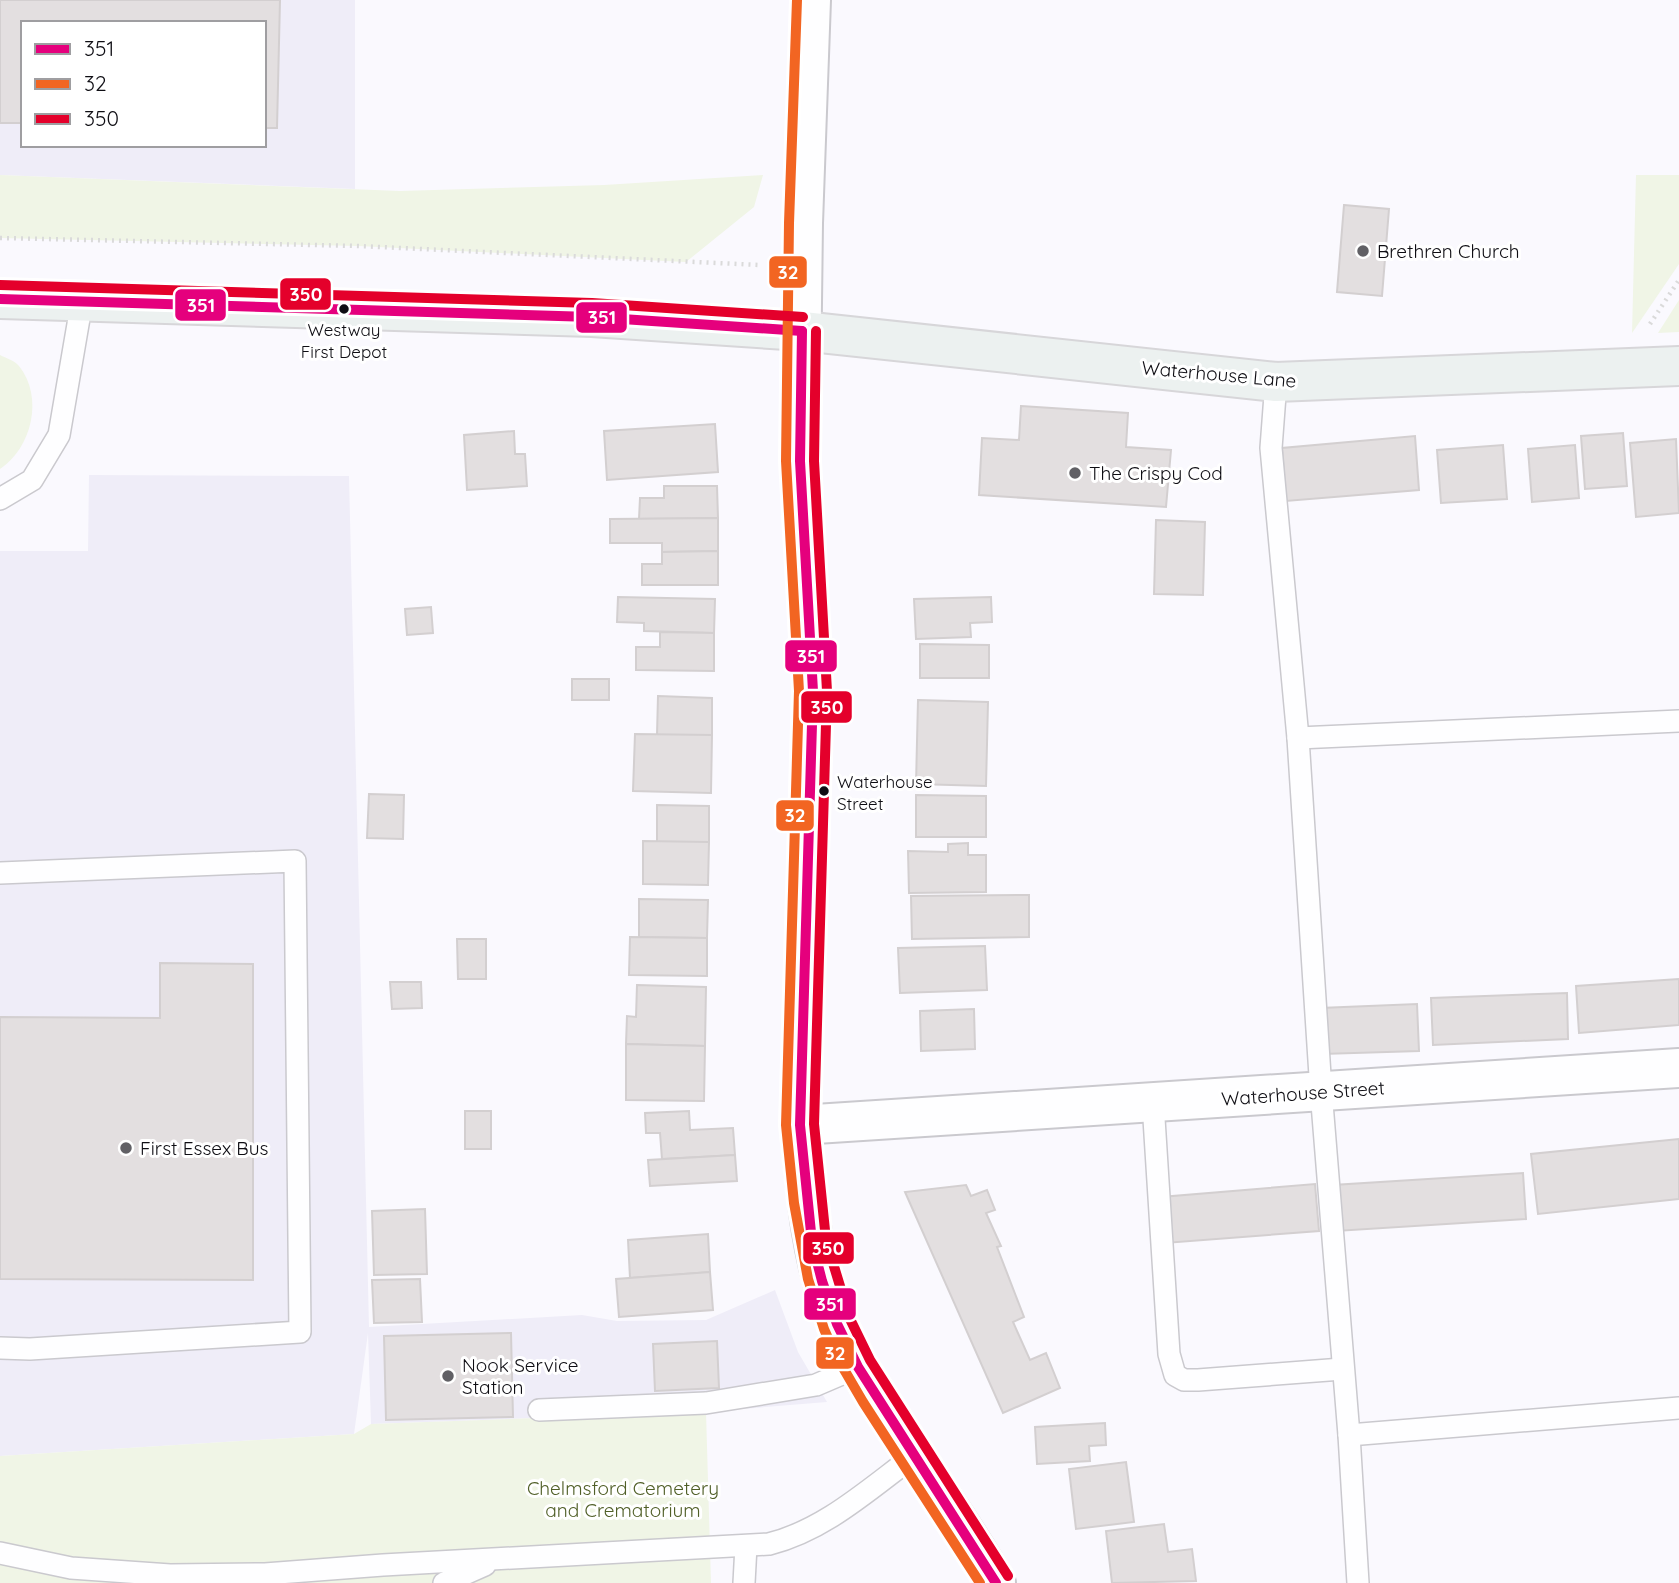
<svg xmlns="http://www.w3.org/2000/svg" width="1679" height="1583" font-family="Quicksand,sans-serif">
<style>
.built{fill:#efedf8;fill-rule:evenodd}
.green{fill:#f0f5e6}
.building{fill:#e3dfe0;stroke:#d3cfd0;stroke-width:2}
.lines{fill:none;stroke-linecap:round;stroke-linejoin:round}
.service-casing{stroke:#cac9ce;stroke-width:24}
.minor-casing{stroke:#cac9ce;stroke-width:42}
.tertiary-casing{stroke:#cac9ce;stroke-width:42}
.primary-casing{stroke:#d7d6d9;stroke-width:42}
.path{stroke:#dadada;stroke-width:4.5;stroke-dasharray:2 5;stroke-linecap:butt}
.service{stroke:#fefeff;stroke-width:21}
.minor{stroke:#fefeff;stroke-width:38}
.tertiary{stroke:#fefeff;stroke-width:38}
.primary{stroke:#ecf1f0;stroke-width:38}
.bus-1-casing{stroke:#fff;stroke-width:16}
.bus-2-casing{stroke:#fff;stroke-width:16}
.bus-3-casing{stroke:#fff;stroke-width:16}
.bus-1{stroke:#e5007d;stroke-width:10}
.bus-2{stroke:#f26522;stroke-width:10}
.bus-3{stroke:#e4002b;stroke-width:10}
.poi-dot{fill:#616065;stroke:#fff;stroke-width:2.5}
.bus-dot{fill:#0e0d13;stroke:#fff;stroke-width:2.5}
.labels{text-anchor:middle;stroke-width:6;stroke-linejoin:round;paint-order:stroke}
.bus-label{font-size:17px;fill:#0e0d13;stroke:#fff}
.poi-label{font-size:19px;fill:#0e0d13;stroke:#fff;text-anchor:start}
.street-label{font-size:19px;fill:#0e0d13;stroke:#fff}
.park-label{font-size:19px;fill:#505f27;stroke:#fff}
.line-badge{stroke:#fff;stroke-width:2.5}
.badge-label{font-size:19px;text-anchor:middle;font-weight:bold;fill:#fff}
</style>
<rect width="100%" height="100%" fill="#faf9fe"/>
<g class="built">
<path d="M 0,0 L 355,0 L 355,189 L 0,175 ZM 23,23 L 264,23 L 264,145 L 23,145 Z"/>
<path d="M 89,475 L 349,476 L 369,1327 L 582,1315 L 617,1321 L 706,1320 L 775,1290 L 798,1352 L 827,1402 L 706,1412 L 371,1424 L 368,1333 L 354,1434 L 0,1456 L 0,551 L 88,551 Z"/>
</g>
<g class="green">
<path d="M 0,175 L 400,191 L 604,185 L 763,175 L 754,207 L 686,262 L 358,246 L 0,238 Z"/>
<path d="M 1636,175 L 1679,175 L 1679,264 L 1632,333 Z"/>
<path d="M 1679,300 L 1679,332 L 1658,333 Z"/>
<path d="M 0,355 C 6,358 15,361 19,366 C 44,397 32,448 0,469 Z"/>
<path d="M 706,1412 L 711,1583 L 0,1583 L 0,1456 L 354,1434 L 371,1424 Z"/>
</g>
<g class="building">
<path d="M 0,0 L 280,0 L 277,128 L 264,128 L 264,23 L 23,23 L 23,123 L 0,123 Z"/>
<path d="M 1344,205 L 1389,209 L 1382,296 L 1337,292 Z"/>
<path d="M 1021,406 L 1128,413 L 1126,447 L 1171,450 L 1166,507 L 979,495 L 982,438 L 1019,440 Z"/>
<path d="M 715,424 L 718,472 L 607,480 L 604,431 Z"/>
<path d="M 514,431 L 515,454 L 525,454 L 527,486 L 467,490 L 464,435 Z"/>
<path d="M 1623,433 L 1627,486 L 1585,489 L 1581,436 Z"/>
<path d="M 1415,436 L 1419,490 L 1286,501 L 1282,448 Z"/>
<path d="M 1676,439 L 1679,513 L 1636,517 L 1630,443 Z"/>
<path d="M 1503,445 L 1507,499 L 1441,503 L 1437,450 Z"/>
<path d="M 1575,445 L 1579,498 L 1532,502 L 1528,449 Z"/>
<path d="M 664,486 L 717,486 L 718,518 L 639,519 L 640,498 L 664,498 Z"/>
<path d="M 718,518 L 718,551 L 662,552 L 662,543 L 610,543 L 610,519 Z"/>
<path d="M 1156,520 L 1205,522 L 1203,595 L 1154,594 Z"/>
<path d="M 718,551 L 718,585 L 642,585 L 642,564 L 662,564 L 662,552 Z"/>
<path d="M 618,597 L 715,599 L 714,633 L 644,631 L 644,623 L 617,622 Z"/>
<path d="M 991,597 L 992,622 L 970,623 L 971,637 L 916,639 L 914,599 Z"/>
<path d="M 431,607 L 433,633 L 407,635 L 405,609 Z"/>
<path d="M 660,632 L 714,633 L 714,671 L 636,670 L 636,647 L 660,647 Z"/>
<path d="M 920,644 L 989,645 L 989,678 L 920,678 Z"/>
<rect x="572" y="679" width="37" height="21"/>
<path d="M 658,696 L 712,698 L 712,735 L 657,735 Z"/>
<path d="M 918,700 L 988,702 L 986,786 L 916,784 Z"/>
<path d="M 635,734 L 712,735 L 711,793 L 633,791 Z"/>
<path d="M 369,794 L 404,795 L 403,839 L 367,838 Z"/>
<path d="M 916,795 L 986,796 L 986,837 L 916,837 Z"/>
<path d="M 657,805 L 709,806 L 709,842 L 657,842 Z"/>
<path d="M 643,841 L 709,842 L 708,885 L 643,884 Z"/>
<path d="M 968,843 L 968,855 L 986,855 L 986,892 L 909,893 L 908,851 L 948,852 L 948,844 Z"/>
<path d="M 1029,895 L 1029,937 L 912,939 L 911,896 Z"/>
<path d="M 639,899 L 708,900 L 707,938 L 639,937 Z"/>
<path d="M 630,937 L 707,938 L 707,976 L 629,975 Z"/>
<path d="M 457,939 L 486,939 L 486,979 L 458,979 Z"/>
<path d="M 985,946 L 987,990 L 900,993 L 898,948 Z"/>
<path d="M 160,963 L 253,964 L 253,1280 L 0,1279 L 0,1017 L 160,1018 Z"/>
<path d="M 1679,979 L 1679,1025 L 1579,1033 L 1576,986 Z"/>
<path d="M 390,982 L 421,982 L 422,1008 L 392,1009 Z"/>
<path d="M 637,985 L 706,987 L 705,1046 L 626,1044 L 627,1016 L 636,1017 Z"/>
<path d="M 1567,993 L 1568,1039 L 1433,1045 L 1431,998 Z"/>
<path d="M 1417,1004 L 1419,1051 L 1322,1054 L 1320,1008 Z"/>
<path d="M 974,1009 L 975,1049 L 921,1051 L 920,1011 Z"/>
<path d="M 626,1044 L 705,1046 L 704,1101 L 626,1100 Z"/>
<rect x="465" y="1111" width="26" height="38"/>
<path d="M 689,1111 L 690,1130 L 733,1128 L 735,1155 L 662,1159 L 660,1133 L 646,1133 L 645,1113 Z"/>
<path d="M 1679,1139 L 1679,1199 L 1538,1214 L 1531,1154 Z"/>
<path d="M 735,1155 L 737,1181 L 650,1186 L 648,1160 Z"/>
<path d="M 1523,1173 L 1526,1219 L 1336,1231 L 1333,1185 Z"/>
<path d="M 1315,1184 L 1319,1231 L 1165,1243 L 1161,1197 Z"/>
<path d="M 966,1185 L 971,1196 L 987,1190 L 995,1210 L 986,1213 L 1001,1246 L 997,1247 L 1024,1317 L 1013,1322 L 1030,1360 L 1046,1353 L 1060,1388 L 1003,1413 L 905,1192 Z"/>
<path d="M 425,1209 L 427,1274 L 374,1275 L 372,1211 Z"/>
<path d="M 708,1234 L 710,1272 L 630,1278 L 628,1240 Z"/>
<path d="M 710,1272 L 713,1310 L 619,1317 L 616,1279 Z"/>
<path d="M 420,1279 L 422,1322 L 374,1323 L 372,1280 Z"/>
<path d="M 511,1333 L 513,1417 L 386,1420 L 384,1336 Z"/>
<path d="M 717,1341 L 719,1388 L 655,1391 L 653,1344 Z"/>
<path d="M 1105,1423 L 1106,1445 L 1089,1446 L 1090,1461 L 1037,1464 L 1035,1427 Z"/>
<path d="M 1126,1462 L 1134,1522 L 1076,1529 L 1069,1469 Z"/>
<path d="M 1164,1524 L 1168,1552 L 1192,1549 L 1196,1581 L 1112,1583 L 1106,1531 Z"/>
</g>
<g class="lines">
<defs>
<g id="service">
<path d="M 1276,382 L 1271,448 L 1298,738 L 1321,1091 L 1349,1435 L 1358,1583"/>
<path d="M 0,499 L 32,480 L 59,435 L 82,301"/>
<path d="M 1298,738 L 1679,721"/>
<path d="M 0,873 L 295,861 L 300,1332 L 30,1349 L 0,1348"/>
<path d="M 1153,1103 L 1169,1354 L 1175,1375 L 1184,1380 L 1198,1380 L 1342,1369"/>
<path d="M 539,1410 L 706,1403 L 816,1385 L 858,1367"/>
<path d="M 1349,1435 L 1679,1408"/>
<path d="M 0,1553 L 71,1568 L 170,1575 L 265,1574 L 383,1565 L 769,1544 C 825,1530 869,1489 914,1456"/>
<path d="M 444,1583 L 485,1565"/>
<path d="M 744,1583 L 746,1546"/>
</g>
<path id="minor" d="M 800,1125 L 1679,1068"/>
<path id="tertiary" d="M 811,0 L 803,223 L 800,461 L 813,691 L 800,1125 C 806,1193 811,1260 837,1324 C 850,1357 870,1387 889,1417 C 924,1472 963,1526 996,1583"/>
<path id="primary" d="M 0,299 L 592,317 L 802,331 L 1276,382 L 1679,366"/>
</defs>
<use href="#service" class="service-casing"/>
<use href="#minor" class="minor-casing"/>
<use href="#tertiary" class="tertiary-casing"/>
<use href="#primary" class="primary-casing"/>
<g class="path">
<path d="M 0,238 L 358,246 L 760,265"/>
<path d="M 1650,324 L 1679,280"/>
</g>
<use href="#service" class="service"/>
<use href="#minor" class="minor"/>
<use href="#tertiary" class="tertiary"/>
<use href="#primary" class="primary"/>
<defs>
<g id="bus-1">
<path d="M 0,299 L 592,317 L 802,331"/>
<path d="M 802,331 L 800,461 L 813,691 L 800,1125 L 812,1242 L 822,1281 L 837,1324 L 858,1367 L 996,1583"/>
</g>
<path id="bus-2" d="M 797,0 L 789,223 L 786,461 L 799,691 L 786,1125 L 794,1203 L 808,1279 L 824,1329 L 835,1354 L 863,1402 L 980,1583"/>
<g id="bus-3">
<path d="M 0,285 L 592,303 L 803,317"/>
<path d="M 816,331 L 814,461 L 827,691 L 814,1124 L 826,1240 L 850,1319 L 870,1360 L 1008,1576"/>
</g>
</defs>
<use href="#bus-1" class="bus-1-casing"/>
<use href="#bus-2" class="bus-2-casing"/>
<use href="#bus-3" class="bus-3-casing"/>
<use href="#bus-1" class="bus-1"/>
<use href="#bus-2" class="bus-2"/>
<use href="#bus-3" class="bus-3"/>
</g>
<g class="poi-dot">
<circle cx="1363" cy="251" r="7"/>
<circle cx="1075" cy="473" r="7"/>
<circle cx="126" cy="1148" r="7"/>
<circle cx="448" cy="1376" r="7"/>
</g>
<g class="bus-dot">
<circle cx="344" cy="309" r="6"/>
<circle cx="824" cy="791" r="6"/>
</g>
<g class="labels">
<g class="bus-label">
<text x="344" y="336">Westway<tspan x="344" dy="22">First Depot</tspan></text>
<text x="837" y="788" text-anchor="start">Waterhouse<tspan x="837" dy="22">Street</tspan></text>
</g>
<g class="poi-label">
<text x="1377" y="258">Brethren Church</text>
<text x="1089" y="480">The Crispy Cod</text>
<text x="140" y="1155">First Essex Bus</text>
<text x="462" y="1372">Nook Service<tspan x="462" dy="22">Station</tspan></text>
</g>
<g class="street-label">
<text transform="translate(1219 374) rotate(5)" y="7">Waterhouse Lane</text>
<text transform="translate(1303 1093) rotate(-4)" y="7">Waterhouse Street</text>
</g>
<g class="park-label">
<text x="623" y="1495">Chelmsford Cemetery<tspan x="623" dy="22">and Crematorium</tspan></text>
</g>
</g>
<g class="line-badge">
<rect x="768" y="255" width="40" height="34" rx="7" fill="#f26522"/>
<rect x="279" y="277" width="53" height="34" rx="7" fill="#e4002b"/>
<rect x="174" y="288" width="53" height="34" rx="7" fill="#e5007d"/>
<rect x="575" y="301" width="53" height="33" rx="7" fill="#e5007d"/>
<rect x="784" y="639" width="54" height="34" rx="7" fill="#e5007d"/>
<rect x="800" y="690" width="53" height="34" rx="7" fill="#e4002b"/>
<rect x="775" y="799" width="40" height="33" rx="7" fill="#f26522"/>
<rect x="802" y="1231" width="53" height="34" rx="7" fill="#e4002b"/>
<rect x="803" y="1287" width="54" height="34" rx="7" fill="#e5007d"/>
<rect x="815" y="1336" width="40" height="34" rx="7" fill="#f26522"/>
</g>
<g class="badge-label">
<text x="788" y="279">32</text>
<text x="306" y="301">350</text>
<text x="201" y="312">351</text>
<text x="602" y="324">351</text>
<text x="811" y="663">351</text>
<text x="827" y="714">350</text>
<text x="795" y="822">32</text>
<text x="828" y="1255">350</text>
<text x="830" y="1311">351</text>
<text x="835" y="1360">32</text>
</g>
<rect x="21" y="21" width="245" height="126" fill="#ffffff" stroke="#9f9ea1" stroke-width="2"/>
<rect x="35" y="44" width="35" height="10" fill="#e5007d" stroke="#9f9ea1" stroke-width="2"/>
<text x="84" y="56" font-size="21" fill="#0e0d13">351</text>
<rect x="35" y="79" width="35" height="10" fill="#f26522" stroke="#9f9ea1" stroke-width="2"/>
<text x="84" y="91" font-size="21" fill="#0e0d13">32</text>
<rect x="35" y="114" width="35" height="10" fill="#e4002b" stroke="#9f9ea1" stroke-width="2"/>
<text x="84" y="126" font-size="21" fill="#0e0d13">350</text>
</svg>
